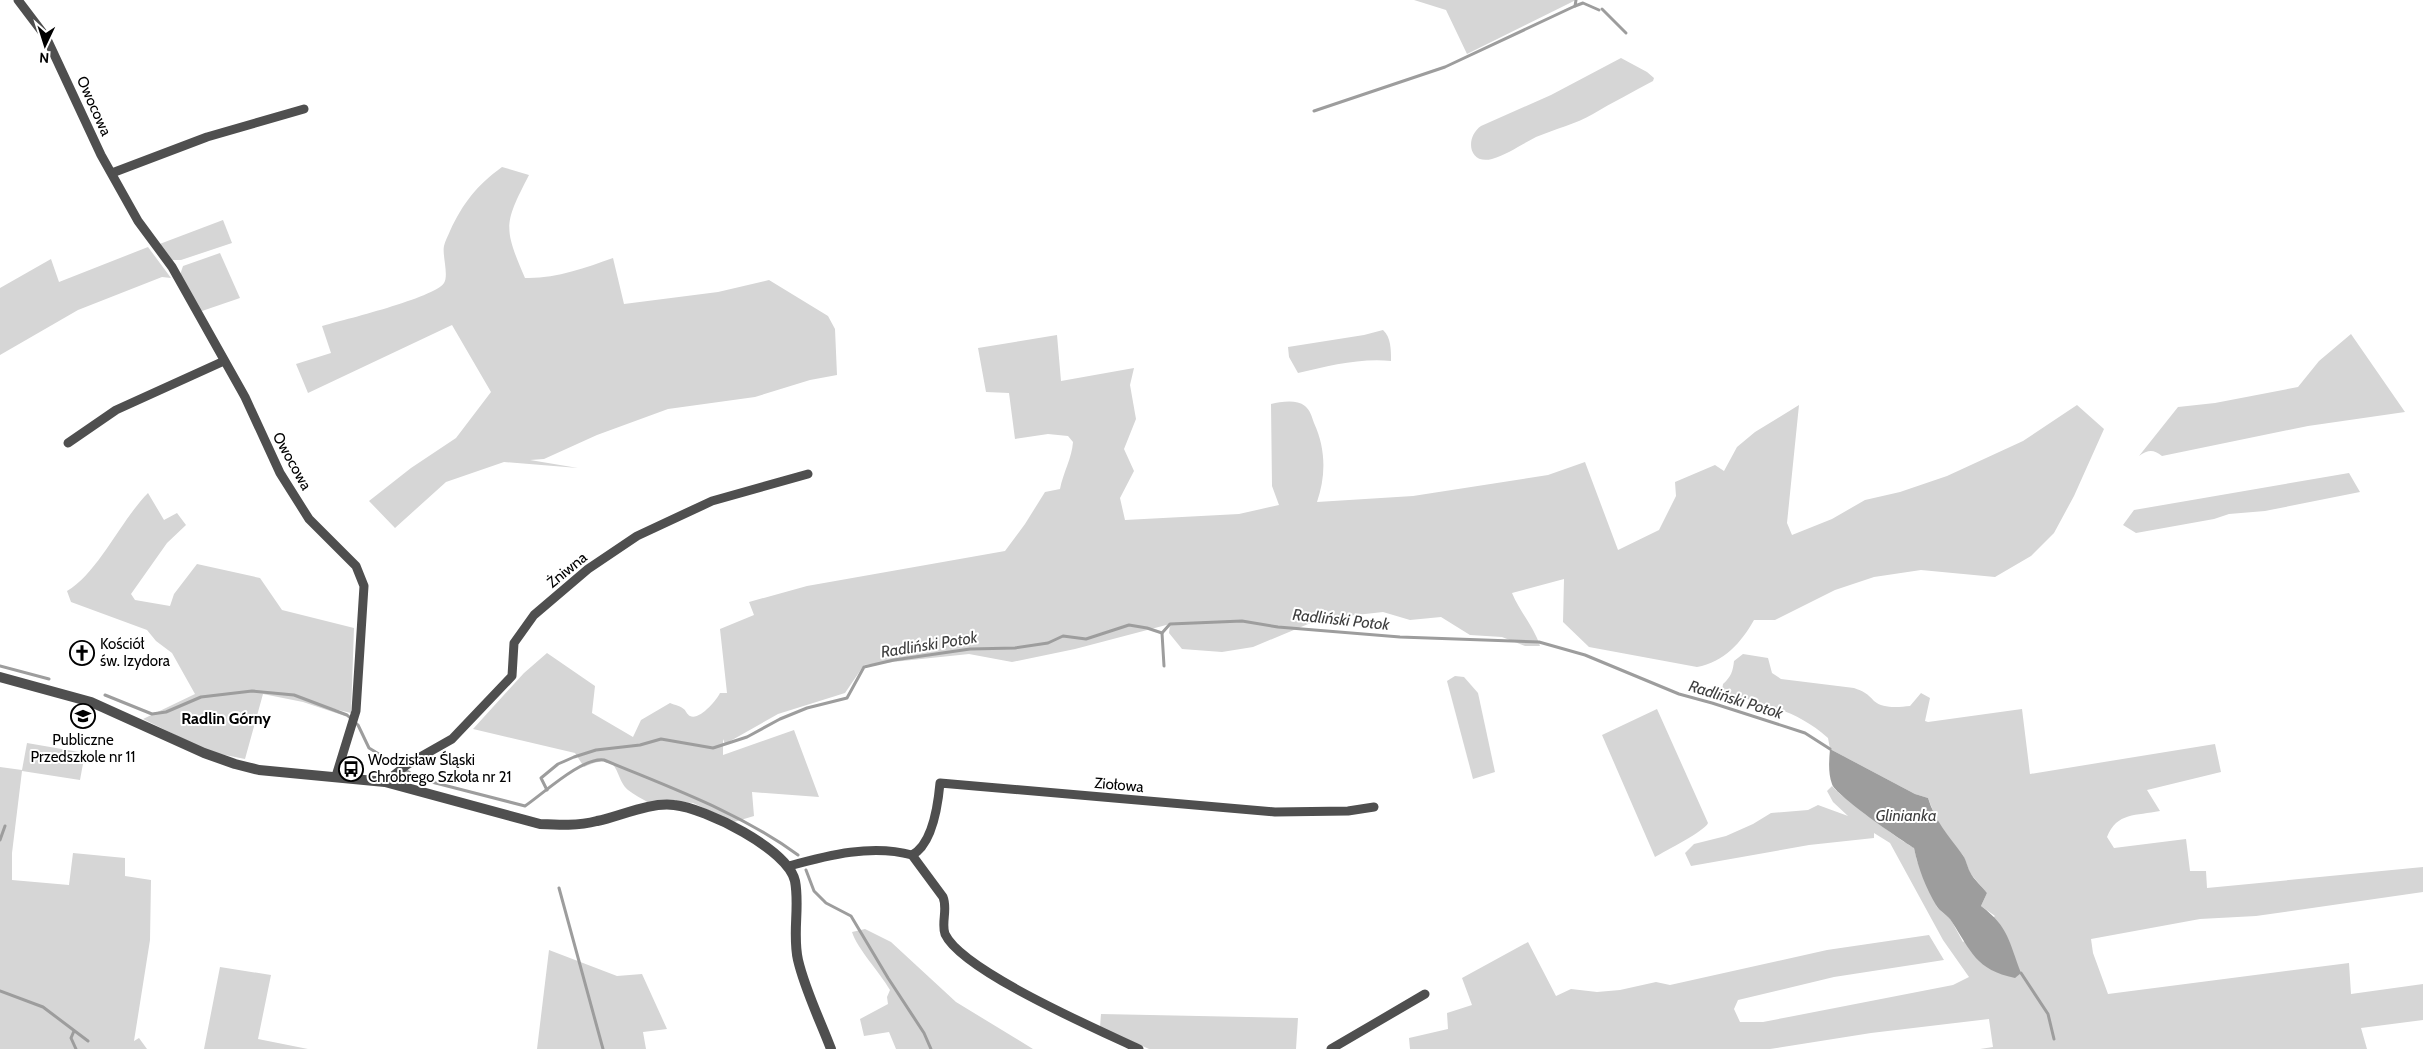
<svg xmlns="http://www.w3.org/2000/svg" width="2423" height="1049" font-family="Cabin,sans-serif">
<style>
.green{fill:#d6d6d6}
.water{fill:#9d9d9d}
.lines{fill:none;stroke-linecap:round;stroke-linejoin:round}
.stream{stroke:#9d9d9d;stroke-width:3}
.minor{stroke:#4f4f4f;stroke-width:9}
.tertiary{stroke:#4f4f4f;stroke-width:10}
.labels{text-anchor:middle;stroke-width:4;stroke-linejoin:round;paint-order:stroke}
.street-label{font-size:15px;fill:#000;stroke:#fff}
.poi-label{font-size:15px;fill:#000;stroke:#fff;text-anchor:start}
.water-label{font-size:16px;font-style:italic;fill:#3e3e3e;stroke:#fff}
.neighbourhood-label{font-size:16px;font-weight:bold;fill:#000;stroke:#fff}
</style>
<rect width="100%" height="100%" fill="#fff"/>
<g class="green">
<path d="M 1414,0 L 1576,0 L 1467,54 L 1446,10 Z"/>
<path d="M 1621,58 L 1647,72 L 1654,78 L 1653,81 C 1633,92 1613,102 1593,114 C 1576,124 1555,129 1536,137 C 1522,144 1508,154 1492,159 C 1468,165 1465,137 1481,126 L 1551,95 Z"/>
<path d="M 502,167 L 529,175 C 504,224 503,227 525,278 C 555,279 585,268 613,258 L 624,304 L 718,292 L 769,280 L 828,316 L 835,329 L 837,375 L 810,380 L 755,397 L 668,409 L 597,435 L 544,459 L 530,460 L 578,468 L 504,462 L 446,482 L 395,528 L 369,501 L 411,468 L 456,438 L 491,392 L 452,325 L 308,393 L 296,364 L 331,353 L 322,326 C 343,320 434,298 444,283 C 449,275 442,255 444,246 C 445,241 448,236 450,231 C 463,203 477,185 502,167 Z"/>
<path d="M 223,220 L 232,243 L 181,260 L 171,260 L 157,245 Z"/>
<path d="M 148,247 L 171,278 L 162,277 L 78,310 L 0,355 L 0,288 L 51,259 L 59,282 Z"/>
<path d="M 220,253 L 240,298 L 202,311 L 197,309 L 180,275 L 183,266 Z"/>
<path d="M 1383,330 C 1391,337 1391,350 1391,361 C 1359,358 1329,366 1298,373 L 1289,357 L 1288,347 L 1364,335 Z"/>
<path d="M 2351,334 L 2405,412 L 2308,426 L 2162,456 C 2153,449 2148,450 2139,456 L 2178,407 L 2215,403 L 2298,387 L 2319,361 Z"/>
<path d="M 1057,335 L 1061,381 L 1134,368 L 1130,385 L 1136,419 L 1124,449 L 1134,471 L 1120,498 L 1125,520 L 1239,514 L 1279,505 L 1272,486 L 1271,404 C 1281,402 1296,399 1305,406 C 1310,410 1312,417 1314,423 C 1326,449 1326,476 1317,502 L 1413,496 L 1548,475 L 1585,462 L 1618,550 L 1659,530 L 1676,496 L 1675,482 L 1715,465 L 1724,471 L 1737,447 L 1755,432 L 1799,405 L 1787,523 L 1792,535 L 1832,519 L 1865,500 L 1900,492 L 1947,476 L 2023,441 L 2077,405 L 2104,429 L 2074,496 L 2054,533 L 2031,556 L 1995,577 L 1921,570 L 1874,577 L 1835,590 L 1775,620 L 1754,620 C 1741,643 1724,662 1697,667 L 1589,647 L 1563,622 L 1564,579 L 1512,593 C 1520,612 1534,627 1540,646 L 1525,646 L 1502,637 L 1470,635 L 1441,617 L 1410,620 L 1383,612 L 1320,619 L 1253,647 L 1222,652 L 1182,649 L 1169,633 L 1170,624 L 1075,649 L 1012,662 L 969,654 L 864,665 L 845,693 L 778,714 L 725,744 L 723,739 L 723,755 L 794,730 L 819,797 L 752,792 L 754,816 L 734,822 L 693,803 L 664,800 L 649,803 C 643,799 634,795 628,790 C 613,777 622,749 584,767 L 575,753 L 473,729 L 524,673 L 547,653 L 595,686 L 592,713 L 633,737 L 641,720 L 670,703 C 675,705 681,706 685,710 C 685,711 689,716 690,716 C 699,721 717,700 720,693 L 727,693 L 720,629 L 754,615 L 749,602 L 807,586 L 1005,551 L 1025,524 L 1045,492 L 1060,489 C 1063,473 1072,458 1073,442 L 1068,436 L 1048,434 L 1015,439 L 1009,393 L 986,392 L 978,348 Z"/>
<path d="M 2349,473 L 2360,492 L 2265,511 L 2229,514 L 2214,519 L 2136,533 L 2123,525 L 2134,510 Z"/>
<path d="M 148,493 L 164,520 L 177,513 L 186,525 L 167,543 L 131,594 L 135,600 L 170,606 L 174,594 L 197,564 L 260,578 L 282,610 L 354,628 L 351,713 L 330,708 L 351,718 L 303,702 L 263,694 L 245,759 L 210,752 L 143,719 L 195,694 L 172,653 L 156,641 L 147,630 L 71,602 L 67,591 C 98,573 121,520 148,493 Z"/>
<path d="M 1743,654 L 1768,658 L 1772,673 L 1781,679 L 1854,688 C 1863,691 1868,694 1874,701 C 1883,709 1899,707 1910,706 L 1921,693 L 1930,698 L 1925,721 L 1928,722 L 2022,709 L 2030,774 L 2215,744 L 2221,772 L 2147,790 L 2160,811 C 2136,816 2117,812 2107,837 L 2114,848 L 2186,839 L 2190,871 L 2206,871 L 2207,888 L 2423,867 L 2423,892 L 2256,916 L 2200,919 L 2091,939 L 2093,953 L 2108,994 L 2349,963 L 2351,994 L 2423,984 L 2423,1020 L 2361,1028 L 2367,1049 L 1980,1049 L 1993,1047 L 1989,1019 L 1871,1033 L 1770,1049 L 1410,1049 L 1409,1038 L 1448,1029 L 1447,1013 L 1472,1005 L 1462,978 L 1528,942 L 1556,996 L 1571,989 L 1597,992 L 1620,990 L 1656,982 L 1670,985 L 1827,950 L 1929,935 L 1944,960 L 1834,977 L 1738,1000 L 1734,1009 L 1740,1022 L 1763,1022 L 1953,985 L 1969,977 L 1943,940 L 1890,843 L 1874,833 L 1874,838 L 1809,845 L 1691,866 L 1685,853 L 1694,844 L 1726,836 L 1753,824 L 1771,813 L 1808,810 L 1818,805 L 1848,816 L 1833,802 L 1827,791 L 1832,786 C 1841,797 1852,802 1863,811 C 1880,824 1895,837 1914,848 L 1917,861 L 1937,907 L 1951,920 L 1963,942 L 1995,916 L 1981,906 L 1987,893 L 1970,873 L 1963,855 L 1954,845 L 1937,821 L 1928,798 L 1915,794 L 1830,749 L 1828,738 C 1795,708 1762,705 1722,691 L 1723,684 C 1731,677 1733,671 1734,661 Z"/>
<path d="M 1455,676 L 1464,677 L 1478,693 L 1495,772 L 1473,779 L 1447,681 Z"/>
<path d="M 1657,709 L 1708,823 C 1705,831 1665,851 1655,857 L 1602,735 Z"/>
<path d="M 27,743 L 85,753 L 80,780 L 22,771 L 12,853 L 12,880 L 69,885 L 73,853 L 125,858 L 125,876 L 151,880 L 150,940 L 134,1041 L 139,1038 L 147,1049 L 0,1049 L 0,767 L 22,770 Z"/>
<path d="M 865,929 L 891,942 L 956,1002 L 1033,1049 L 896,1049 L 889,1032 L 864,1036 L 860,1019 L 888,1004 L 887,997 L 890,990 C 879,971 858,950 852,932 Z"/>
<path d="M 549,950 L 617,976 L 642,974 L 667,1029 L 643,1032 L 646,1049 L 537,1049 Z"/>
<path d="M 220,967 L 271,975 L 258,1039 L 308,1049 L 204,1049 Z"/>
<path d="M 1101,1014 L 1298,1018 L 1296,1049 L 1149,1049 L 1100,1027 Z"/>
</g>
<path class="water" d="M 1830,749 L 1915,794 L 1928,798 C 1935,821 1948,835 1962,854 C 1966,859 1967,866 1970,872 C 1974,880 1982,886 1987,893 L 1981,906 C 2009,927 2009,942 2021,973 L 2015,978 C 1976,970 1971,951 1952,922 C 1948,915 1940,912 1936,905 C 1926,888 1918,868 1914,848 C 1901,840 1835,795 1832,784 C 1828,773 1829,761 1830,749 Z"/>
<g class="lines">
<g class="stream">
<path d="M 1576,0 L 1575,6 L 1583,3 L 1599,10"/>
<path d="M 1602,9 L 1626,33"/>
<path d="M 1314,111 L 1445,67 L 1575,6"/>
<path d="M 1162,633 L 1164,666"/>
<path d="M 0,666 L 49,679"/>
<path d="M 105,695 L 152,714 L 166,712 L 201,697 L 252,691 L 294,695 L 347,715 L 358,725 L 369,748 L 420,779 L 525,806 C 544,793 582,757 604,760 C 671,788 739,812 798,855"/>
<path d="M 547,790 L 541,778 L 558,764 L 574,757 L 596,750 L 640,745 L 661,739 L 713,748 L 747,737 L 780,719 L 807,708 L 847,698 L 864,667 L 894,660 L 970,649 L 1015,648 L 1048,643 L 1063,636 L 1086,639 L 1129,625 L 1147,628 L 1162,633 L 1170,624 L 1242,621 L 1278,627 L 1400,637 L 1539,642 L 1585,655 L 1679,694 L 1712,703 L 1805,733 L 1830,749"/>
<path d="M 0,840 L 5,826"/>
<path d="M 806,870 L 814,891 L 826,903 L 851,916 L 888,978 L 924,1033 L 931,1049"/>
<path d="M 559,888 L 603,1049"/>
<path d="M 2021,973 L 2048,1014 L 2054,1039"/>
<path d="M 0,991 L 43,1007 L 88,1041"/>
<path d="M 74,1031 L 71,1038 L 76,1049"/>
</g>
<g class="minor">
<path d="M 18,0 L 46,37 L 101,155 L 138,221 L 172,267 L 245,397 L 280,473 L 309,519 L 356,566 L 364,586 L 356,711 L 336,776"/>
<path d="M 112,173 L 207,137 L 304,109"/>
<path d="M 68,443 L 116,410 L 224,361"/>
<path d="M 385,782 L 408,764 L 452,739 L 512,676 L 514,643 L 534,615 L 588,569 L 637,536 L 712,501 L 808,474"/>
<path d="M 912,855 L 943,897 C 948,909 941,923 945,934 C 962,971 1099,1030 1139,1049"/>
<path d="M 789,866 C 829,855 872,844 912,855 C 933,844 938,805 940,783 L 1275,812 L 1348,811 L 1374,807"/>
<path d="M 1331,1049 L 1425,994"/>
</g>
<path class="tertiary" d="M 0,677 L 91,702 L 204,753 L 235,764 L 259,770 L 385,782 L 540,824 C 559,825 578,826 597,821 C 621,816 649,802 674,805 C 705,808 788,849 795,881 C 800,907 792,934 798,960 C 805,990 820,1020 831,1049"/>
</g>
<defs>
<symbol id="church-ring" viewBox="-11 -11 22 22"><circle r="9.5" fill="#fff" stroke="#000" stroke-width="1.5"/><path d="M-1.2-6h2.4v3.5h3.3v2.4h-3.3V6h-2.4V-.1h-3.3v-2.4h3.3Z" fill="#000"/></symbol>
<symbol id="school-ring" viewBox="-11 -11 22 22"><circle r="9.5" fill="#fff" stroke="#000" stroke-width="1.5"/><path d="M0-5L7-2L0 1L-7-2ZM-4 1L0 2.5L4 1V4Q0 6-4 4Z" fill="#000"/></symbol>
<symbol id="bus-ring" viewBox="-11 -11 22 22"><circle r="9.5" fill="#fff" stroke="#000" stroke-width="1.5"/><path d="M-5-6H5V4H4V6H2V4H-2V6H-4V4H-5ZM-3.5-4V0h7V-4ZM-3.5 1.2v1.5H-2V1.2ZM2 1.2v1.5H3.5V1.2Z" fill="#000"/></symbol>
</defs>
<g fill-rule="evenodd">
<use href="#church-ring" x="68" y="639" width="28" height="28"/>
<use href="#school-ring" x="69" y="702" width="28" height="28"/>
<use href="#bus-ring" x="337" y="755" width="28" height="28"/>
</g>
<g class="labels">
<g class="street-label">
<text transform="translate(94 106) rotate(66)" y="5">Owocowa</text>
<text transform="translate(292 461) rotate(61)" y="5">Owocowa</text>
<text transform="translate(567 570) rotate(-39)" y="5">Żniwna</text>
<text transform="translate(1119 785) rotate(5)" y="5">Ziołowa</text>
</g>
<g class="poi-label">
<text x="100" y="649">Kościół<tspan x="100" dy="17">św. Izydora</tspan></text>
<text x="83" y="745" text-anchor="middle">Publiczne<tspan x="83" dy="17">Przedszkole nr 11</tspan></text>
<text x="368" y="765">Wodzisław Śląski<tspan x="368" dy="17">Chrobrego Szkoła nr 21</tspan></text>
</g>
<g class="water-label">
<text transform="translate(1341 619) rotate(6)" y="6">Radliński Potok</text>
<text transform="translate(929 644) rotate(-9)" y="6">Radliński Potok</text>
<text transform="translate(1736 699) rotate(17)" y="6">Radliński Potok</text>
<text x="1906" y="821">Glinianka</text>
</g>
<g class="neighbourhood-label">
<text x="226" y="724">Radlin Górny</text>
</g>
</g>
<g transform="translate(45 45) rotate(184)" stroke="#ffffff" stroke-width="4" paint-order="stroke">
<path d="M0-4L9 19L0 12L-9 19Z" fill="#000000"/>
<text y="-8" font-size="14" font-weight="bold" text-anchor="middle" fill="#000000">N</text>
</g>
</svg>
